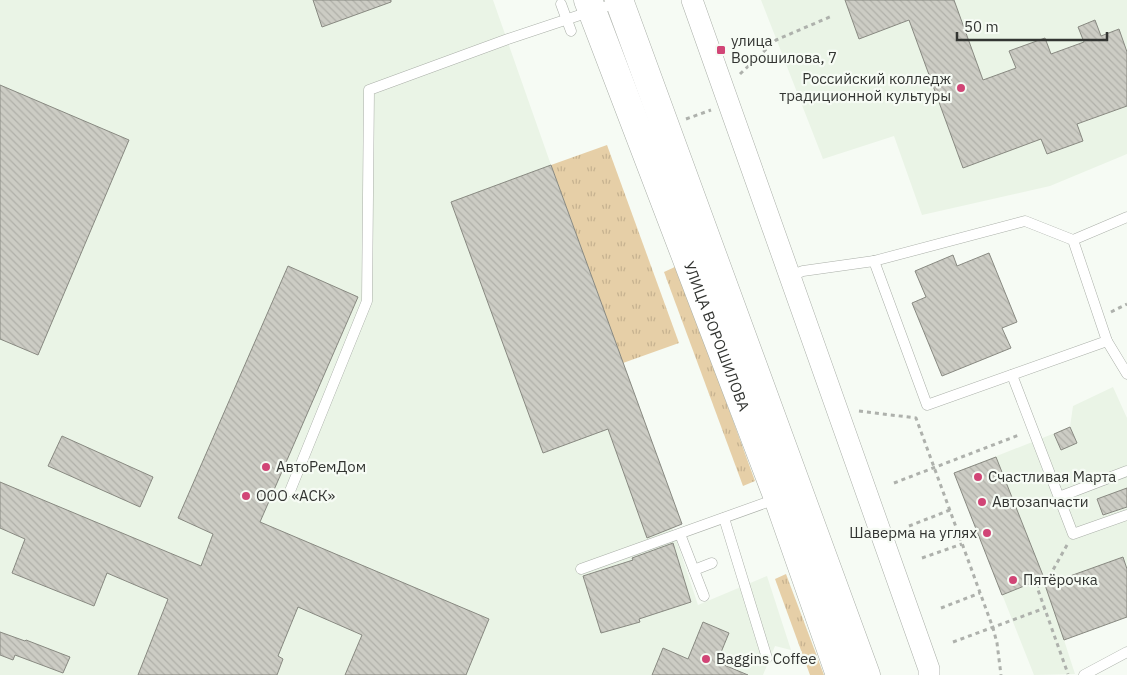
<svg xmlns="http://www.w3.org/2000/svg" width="1127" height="675" font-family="'IBM Plex Sans',sans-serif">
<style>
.built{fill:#eaf4e6}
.grass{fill:url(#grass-tufts)}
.building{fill:url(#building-back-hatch);stroke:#888981}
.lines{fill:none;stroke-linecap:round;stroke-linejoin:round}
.lane-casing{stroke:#aaafa8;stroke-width:11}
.street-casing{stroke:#aaafa8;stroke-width:22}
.secondary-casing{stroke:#aaafa8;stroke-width:29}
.path{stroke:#aeb1ac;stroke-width:3;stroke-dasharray:4 4;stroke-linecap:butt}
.lane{stroke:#fff;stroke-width:10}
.street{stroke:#fff;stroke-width:21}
.secondary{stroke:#fff;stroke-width:28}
.poi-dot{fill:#d14576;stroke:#f6fbf4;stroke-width:2}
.labels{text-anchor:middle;stroke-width:4.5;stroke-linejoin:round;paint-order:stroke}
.poi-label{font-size:15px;fill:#333532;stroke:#f6fbf4;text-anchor:start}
.street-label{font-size:15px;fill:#333532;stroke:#f6fbf4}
</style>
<defs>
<pattern id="grass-tufts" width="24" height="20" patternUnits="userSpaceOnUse" patternTransform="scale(1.25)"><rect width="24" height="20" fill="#e6cfa7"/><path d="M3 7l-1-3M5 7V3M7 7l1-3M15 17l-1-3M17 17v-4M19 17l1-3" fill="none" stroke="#c6b290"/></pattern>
<pattern id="building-back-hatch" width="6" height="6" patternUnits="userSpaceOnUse" patternTransform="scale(1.25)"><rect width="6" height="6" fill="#ccccc4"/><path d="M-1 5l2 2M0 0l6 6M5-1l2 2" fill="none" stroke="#b0b0a9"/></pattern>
</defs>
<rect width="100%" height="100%" fill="#f6fbf4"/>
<g class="built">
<path d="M 0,0 L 493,0 L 551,165 L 698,605 L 767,576 L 791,650 L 775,646 L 763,675 L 0,675 Z"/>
<path d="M 761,0 L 1127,0 L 1127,154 L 1050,186 L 922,215 L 894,136 L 823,159 Z"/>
<path d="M 1113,387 L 1127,418 L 1127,617 L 1064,640 L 1075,674 L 1034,675 L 954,473 L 1070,427 L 1073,406 Z"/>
</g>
<g class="grass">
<path d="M 607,145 L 679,343 L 623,363 L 551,165 Z"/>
<path d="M 677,266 L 755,481 L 743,486 L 664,272 Z"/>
<path d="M 786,574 L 824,675 L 810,675 L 775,579 Z"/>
</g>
<g class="building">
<path d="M 313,0 L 391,0 L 391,2 L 322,27 Z"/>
<path d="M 845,0 L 954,0 L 983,80 L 1016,68 L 1009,51 L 1045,38 L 1051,54 L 1084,42 L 1078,27 L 1095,20 L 1101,36 L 1119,29 L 1127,52 L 1127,106 L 1077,124 L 1083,141 L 1047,154 L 1041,139 L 963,168 L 909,20 L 859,39 Z"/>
<path d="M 0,85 L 129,140 L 38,355 L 0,339 Z"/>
<path d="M 551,165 L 682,524 L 647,538 L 608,429 L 543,453 L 451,202 Z"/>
<path d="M 989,253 L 1017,322 L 1002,328 L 1011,348 L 942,376 L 912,303 L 926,297 L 915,271 L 953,255 L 957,266 Z"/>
<path d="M 288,266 L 358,297 L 260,522 L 489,619 L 466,675 L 345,675 L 362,635 L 298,607 L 278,656 L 283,659 L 277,675 L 138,675 L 168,599 L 107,573 L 94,606 L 12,573 L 25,539 L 0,528 L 0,482 L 201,566 L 213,534 L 178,518 Z"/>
<path d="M 1070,427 L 1077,443 L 1061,450 L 1054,434 Z"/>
<path d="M 62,436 L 153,477 L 140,507 L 48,466 Z"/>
<path d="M 996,457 L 1044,578 L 1002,595 L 954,473 Z"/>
<path d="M 1127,488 L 1127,507 L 1103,515 L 1097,499 Z"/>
<path d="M 673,543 L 691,602 L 639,619 L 640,622 L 601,633 L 583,576 L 633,560 L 632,558 Z"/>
<path d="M 1123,557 L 1127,569 L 1127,617 L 1064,640 L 1045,585 Z"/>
<path d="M 703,622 L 729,633 L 717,662 L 748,675 L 652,675 L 663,648 L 688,659 Z"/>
<path d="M 0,632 L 25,641 L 26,640 L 70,657 L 63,673 L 15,655 L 13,660 L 0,655 Z"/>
</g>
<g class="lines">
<defs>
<g id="lane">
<path d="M 561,4 L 571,31"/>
<path d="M 1073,240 L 1107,341 L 1127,374"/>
<path d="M 874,261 L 927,405 L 1107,341"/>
<path d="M 790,276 L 803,271 L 874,261 L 1025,221 L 1073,240 L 1127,217"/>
<path d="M 1012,375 L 1073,534 L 1127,515"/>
<path d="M 290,491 L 367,301 L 369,90 L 508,39 L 619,2"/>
<path d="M 1059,497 L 1127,471"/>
<path d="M 724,518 L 767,658"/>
<path d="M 680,534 L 704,596"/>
<path d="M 581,569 L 776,499"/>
<path d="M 694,570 L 712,563"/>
<path d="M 1084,675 L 1127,652"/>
</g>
<path id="street" d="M 692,0 L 929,669 L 929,675"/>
<g id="secondary">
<path id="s1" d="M 588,0 L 778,498 L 840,675"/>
<path d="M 619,0 L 866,675"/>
</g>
</defs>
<use href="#lane" class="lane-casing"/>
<use href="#street" class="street-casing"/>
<use href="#secondary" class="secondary-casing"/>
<g class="path">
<path d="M 740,74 L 776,40 L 832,16"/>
<path d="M 686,119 L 711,110"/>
<path d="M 1111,312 L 1127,304"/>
<path d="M 859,411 L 916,418 L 993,628 L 997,643 L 1001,675"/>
<path d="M 894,483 L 1019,435"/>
<path d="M 909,526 L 950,510"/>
<path d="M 1067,545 L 1049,577 L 1037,587 L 1068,674"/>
<path d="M 922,558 L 962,544"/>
<path d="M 941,608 L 980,593"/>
<path d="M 953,642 L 1045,608"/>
</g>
<use href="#lane" class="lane"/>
<use href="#street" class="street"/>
<use href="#secondary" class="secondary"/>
</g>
<g class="poi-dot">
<rect x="716" y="45" width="10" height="10" rx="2.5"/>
<circle cx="961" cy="88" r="5"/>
<circle cx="266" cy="467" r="5"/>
<circle cx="978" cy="477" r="5"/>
<circle cx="246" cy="496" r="5"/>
<circle cx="982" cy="502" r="5"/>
<circle cx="987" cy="533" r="5"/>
<circle cx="1013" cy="580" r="5"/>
<circle cx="706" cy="659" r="5"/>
</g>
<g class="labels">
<g class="poi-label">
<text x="731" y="46">улица<tspan x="731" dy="17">Ворошилова, 7</tspan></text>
<text x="951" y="84" text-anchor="end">Российский колледж<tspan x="951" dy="17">традиционной культуры</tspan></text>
<text x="276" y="472">АвтоРемДом</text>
<text x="988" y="482">Счастливая Марта</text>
<text x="256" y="501">ООО «АСК»</text>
<text x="992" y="507">Автозапчасти</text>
<text x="977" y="538" text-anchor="end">Шаверма на углях</text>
<text x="1023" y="585">Пятёрочка</text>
<text x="716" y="664">Baggins Coffee</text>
</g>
<g class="street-label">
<text dy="5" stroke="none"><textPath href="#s1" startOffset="360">УЛИЦА ВОРОШИЛОВА</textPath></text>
</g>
</g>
<path d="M957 32v8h150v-8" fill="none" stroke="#333532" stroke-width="2.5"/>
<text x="964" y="32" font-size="15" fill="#333532" stroke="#f6fbf4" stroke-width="4" paint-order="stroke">50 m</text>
</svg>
